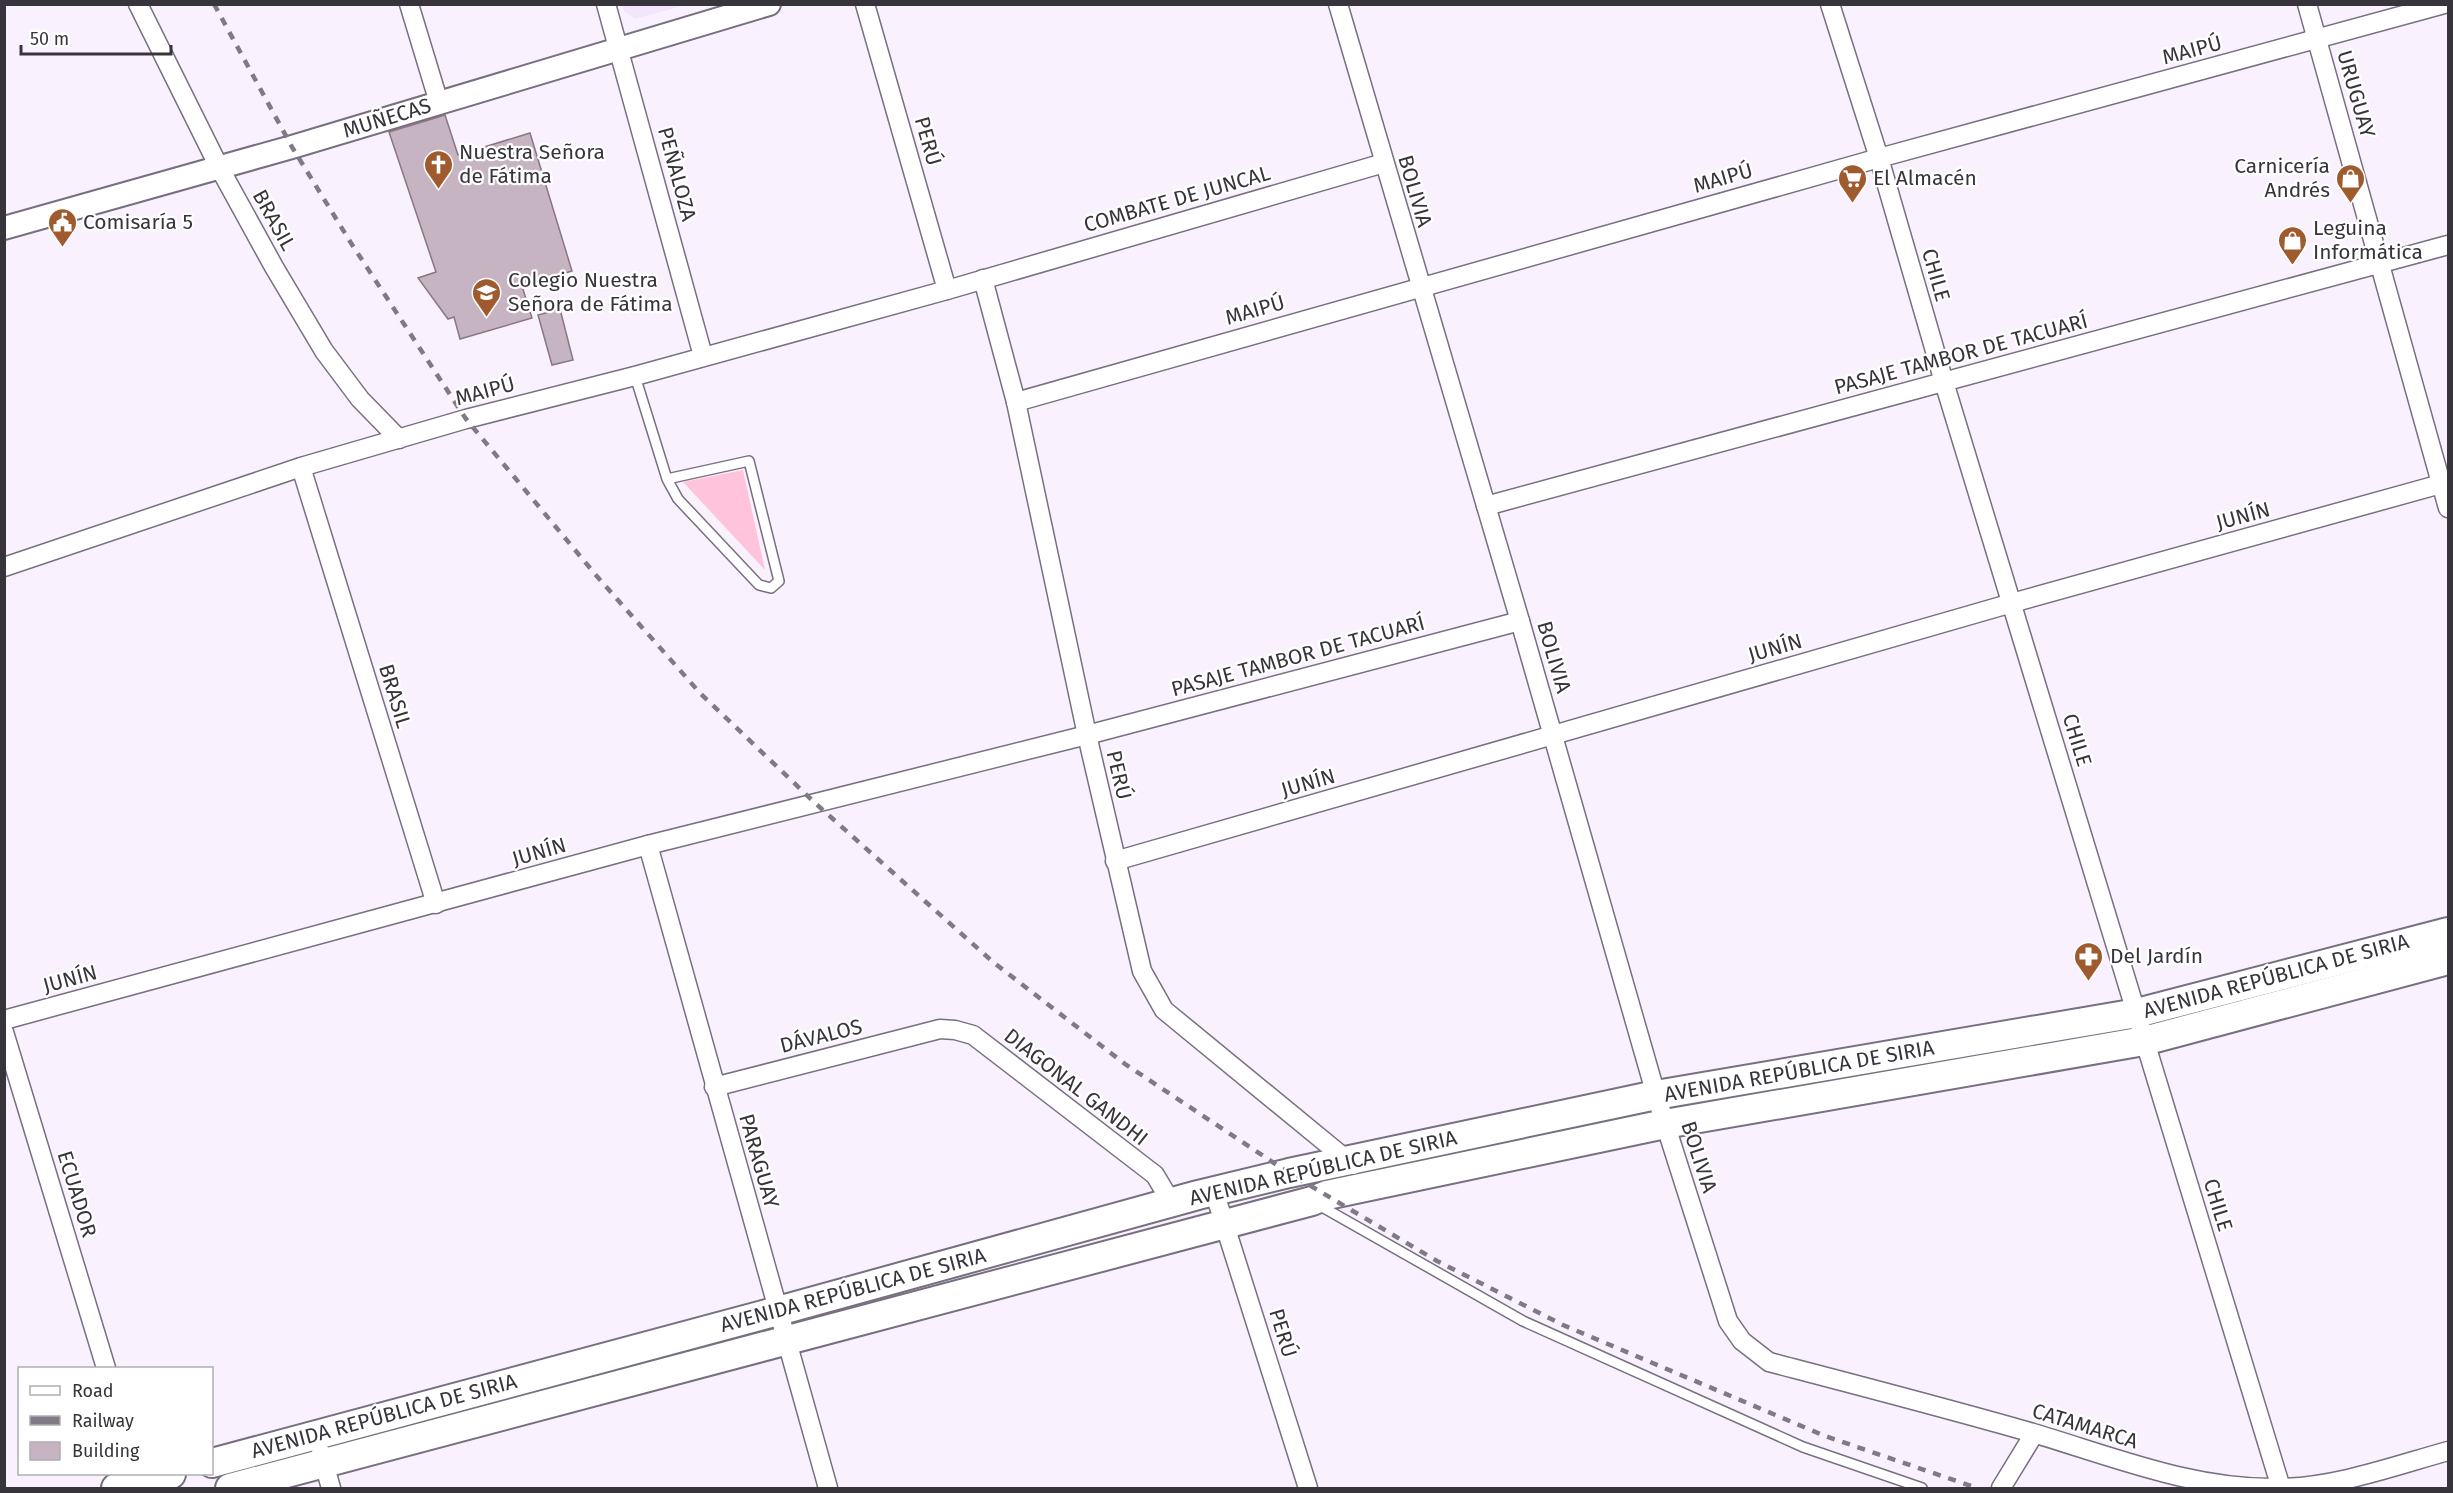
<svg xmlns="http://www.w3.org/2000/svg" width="2453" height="1493" font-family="'Fira Sans',sans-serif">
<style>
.built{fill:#f3e6fc}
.green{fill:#ffc3dc}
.building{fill:#c6b4c3;stroke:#887785;stroke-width:1.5}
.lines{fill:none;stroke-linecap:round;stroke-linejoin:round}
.service-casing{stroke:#786f80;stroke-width:12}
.minor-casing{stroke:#786f80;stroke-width:21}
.tertiary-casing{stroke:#786f80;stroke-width:26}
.primary-casing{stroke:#786f80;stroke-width:32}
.service{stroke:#fff;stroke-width:9}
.minor{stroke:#fff;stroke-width:18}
.tertiary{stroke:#fff;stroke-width:22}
.primary{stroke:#fff;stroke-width:28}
.rail{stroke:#7f7a84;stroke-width:4.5;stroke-dasharray:8 8;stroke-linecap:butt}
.labels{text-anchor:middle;stroke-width:4.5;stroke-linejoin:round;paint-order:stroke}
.street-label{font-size:21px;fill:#38343c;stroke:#fff}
.poi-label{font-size:21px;fill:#38343c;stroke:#fff;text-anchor:start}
</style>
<rect width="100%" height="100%" fill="#f9f2fe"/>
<path class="built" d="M 622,5 L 622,4 L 686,5 L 635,19 L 624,11 Z"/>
<path class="green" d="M 743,470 L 765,570 L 683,482 Z"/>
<g class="building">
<path d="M 445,115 L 458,155 L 530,133 L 572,271 L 522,286 L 532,318 L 460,339 L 454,317 L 448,319 L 418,278 L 436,272 L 389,132 Z"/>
<path d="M 560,309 L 573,360 L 552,365 L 538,315 Z"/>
</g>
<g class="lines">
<defs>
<g id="service">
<path d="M 635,376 L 667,479 L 678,499 L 759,585 L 771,588 L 779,581 L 749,461 L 667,479"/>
<path d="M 1317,1204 L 1523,1321 L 1803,1447 L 1922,1488"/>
</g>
<g id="minor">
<path d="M 138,4 L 219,167 L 274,267 L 324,351 L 360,399 L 399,439"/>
<path d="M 409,4 L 439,103"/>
<path d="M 606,4 L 703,356"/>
<path d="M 865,4 L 947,290"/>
<path d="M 1338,4 L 1520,621 L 1656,1095 L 1728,1321 L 1742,1341 L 1769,1362 C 1857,1385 1946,1408 2033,1433 C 2114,1457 2194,1490 2280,1488 C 2337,1487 2394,1466 2448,1451"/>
<path d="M 1830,4 L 1879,158 L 1944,382 L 2281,1488"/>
<path d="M 2307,4 L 2448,508"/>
<path d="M 983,279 L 1016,402 L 1087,735 L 1142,971 L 1164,1010 L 1353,1165"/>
<path d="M 1016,402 L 1879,158 L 2444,4"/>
<path d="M 301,467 L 436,904"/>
<path d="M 1486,506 L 2448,245"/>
<path d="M 4,567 L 301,467 L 466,419 L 635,376 L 947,290 L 1384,163"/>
<path d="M 648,845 L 828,1488"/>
<path d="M 1115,861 L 2012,603 L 2448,482"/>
<path d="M 4,1020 L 648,845 L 1087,735 L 1520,621"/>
<path d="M 4,1032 L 106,1368"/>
<path d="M 714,1087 L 940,1029 L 955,1030 L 973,1035 L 1155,1175 L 1171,1202"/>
<path d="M 1214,1191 L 1308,1488"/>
<path d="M 321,1453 L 331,1488"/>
<path d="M 2001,1488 L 2034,1434"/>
</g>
<path id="tertiary" d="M 4,228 L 292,147 L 769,4"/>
<g id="primary">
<path d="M 212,1463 L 778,1311 L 1198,1195 L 1289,1173 L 1656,1095 L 2137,1013 L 2448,932"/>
<path d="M 116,1488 L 171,1474"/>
<path d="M 230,1488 L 1312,1201 L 1327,1195 L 1665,1124 L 2144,1041 L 2448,960"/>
</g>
</defs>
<use href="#service" class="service-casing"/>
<use href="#minor" class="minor-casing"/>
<use href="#tertiary" class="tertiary-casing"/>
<use href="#primary" class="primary-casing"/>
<use href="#service" class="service"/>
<use href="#minor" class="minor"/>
<use href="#tertiary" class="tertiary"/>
<use href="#primary" class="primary"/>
<path class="rail" d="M 214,4 L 292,147 L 351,243 L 466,419 L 595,574 L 700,693 L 814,802 L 993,962 L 1125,1064 L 1289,1173 L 1437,1261 L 1563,1325 L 1825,1436 L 1977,1488"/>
</g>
<defs>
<symbol id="church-pin" viewBox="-11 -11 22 30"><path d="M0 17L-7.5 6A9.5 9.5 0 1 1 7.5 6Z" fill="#9f5a2d" stroke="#fff"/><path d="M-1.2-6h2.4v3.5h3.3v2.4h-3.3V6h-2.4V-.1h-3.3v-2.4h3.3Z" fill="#fff"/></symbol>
<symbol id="supermarket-pin" viewBox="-11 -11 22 30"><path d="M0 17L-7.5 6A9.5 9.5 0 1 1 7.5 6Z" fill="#9f5a2d" stroke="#fff"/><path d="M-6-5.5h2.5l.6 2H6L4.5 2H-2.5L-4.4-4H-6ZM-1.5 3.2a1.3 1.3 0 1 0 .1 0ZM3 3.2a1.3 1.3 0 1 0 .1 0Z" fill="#fff"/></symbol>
<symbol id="shop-pin" viewBox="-11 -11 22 30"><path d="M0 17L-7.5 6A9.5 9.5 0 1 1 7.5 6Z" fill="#9f5a2d" stroke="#fff"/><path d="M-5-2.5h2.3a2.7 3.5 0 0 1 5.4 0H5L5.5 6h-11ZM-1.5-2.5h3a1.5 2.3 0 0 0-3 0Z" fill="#fff"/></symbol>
<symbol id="civic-pin" viewBox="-11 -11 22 30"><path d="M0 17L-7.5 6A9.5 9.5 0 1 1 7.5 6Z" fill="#9f5a2d" stroke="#fff"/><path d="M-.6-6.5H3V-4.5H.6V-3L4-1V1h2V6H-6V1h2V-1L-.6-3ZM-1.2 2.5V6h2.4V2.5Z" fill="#fff"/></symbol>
<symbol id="school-pin" viewBox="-11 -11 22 30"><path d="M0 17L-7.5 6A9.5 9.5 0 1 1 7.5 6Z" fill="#9f5a2d" stroke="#fff"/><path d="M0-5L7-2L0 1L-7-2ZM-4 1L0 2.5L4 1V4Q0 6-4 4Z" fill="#fff"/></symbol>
<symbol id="pharmacy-pin" viewBox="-11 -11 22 30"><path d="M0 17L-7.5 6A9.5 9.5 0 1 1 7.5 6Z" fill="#9f5a2d" stroke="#fff"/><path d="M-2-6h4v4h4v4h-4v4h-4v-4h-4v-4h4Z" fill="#fff"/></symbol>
</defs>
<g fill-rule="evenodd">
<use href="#church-pin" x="422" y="148" width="33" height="45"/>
<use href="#supermarket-pin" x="1836" y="162" width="33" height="45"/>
<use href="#shop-pin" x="2334" y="162" width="33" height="45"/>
<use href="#civic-pin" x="46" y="206" width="33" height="45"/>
<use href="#shop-pin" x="2276" y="224" width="33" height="45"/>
<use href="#school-pin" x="470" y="276" width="33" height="45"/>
<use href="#pharmacy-pin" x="2072" y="940" width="33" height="45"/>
</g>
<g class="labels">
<g class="street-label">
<text transform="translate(2192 50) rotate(-15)" y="7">MAIPÚ</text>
<text transform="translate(2356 94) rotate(74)" y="7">URUGUAY</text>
<text transform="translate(387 118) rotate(-17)" y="7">MUÑECAS</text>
<text transform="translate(928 141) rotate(74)" y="7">PERÚ</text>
<text transform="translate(677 174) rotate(75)" y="7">PEÑALOZA</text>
<text transform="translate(1723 178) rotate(-16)" y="7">MAIPÚ</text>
<text transform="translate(1415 191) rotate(74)" y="7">BOLIVIA</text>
<text transform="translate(1177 199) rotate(-16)" y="7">COMBATE DE JUNCAL</text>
<text transform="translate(274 220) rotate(61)" y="7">BRASIL</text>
<text transform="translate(1936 275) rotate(74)" y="7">CHILE</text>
<text transform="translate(1255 310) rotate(-16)" y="7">MAIPÚ</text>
<text transform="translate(1961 354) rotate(-15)" y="7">PASAJE TAMBOR DE TACUARÍ</text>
<text transform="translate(485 391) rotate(-15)" y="7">MAIPÚ</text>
<text transform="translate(2243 516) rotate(-15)" y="7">JUNÍN</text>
<text transform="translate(1775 648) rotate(-16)" y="7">JUNÍN</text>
<text transform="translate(1298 656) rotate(-15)" y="7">PASAJE TAMBOR DE TACUARÍ</text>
<text transform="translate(1554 657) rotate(74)" y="7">BOLIVIA</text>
<text transform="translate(395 696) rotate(73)" y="7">BRASIL</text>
<text transform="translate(2077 740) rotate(73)" y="7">CHILE</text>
<text transform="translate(1119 775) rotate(77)" y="7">PERÚ</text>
<text transform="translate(1308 783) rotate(-16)" y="7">JUNÍN</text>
<text transform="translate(539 852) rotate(-16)" y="7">JUNÍN</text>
<text transform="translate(2276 976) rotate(-15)" y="7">AVENIDA REPÚBLICA DE SIRIA</text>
<text transform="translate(70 979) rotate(-15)" y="7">JUNÍN</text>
<text transform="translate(821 1036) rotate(-14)" y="7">DÁVALOS</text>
<text transform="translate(1799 1071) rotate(-10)" y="7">AVENIDA REPÚBLICA DE SIRIA</text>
<text transform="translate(1076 1087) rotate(38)" y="7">DIAGONAL GANDHI</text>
<text transform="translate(1699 1157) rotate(72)" y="7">BOLIVIA</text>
<text transform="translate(759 1161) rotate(74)" y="7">PARAGUAY</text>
<text transform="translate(1323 1168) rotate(-13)" y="7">AVENIDA REPÚBLICA DE SIRIA</text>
<text transform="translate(77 1194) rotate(73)" y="7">ECUADOR</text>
<text transform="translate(2218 1205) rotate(73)" y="7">CHILE</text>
<text transform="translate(853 1290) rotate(-15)" y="7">AVENIDA REPÚBLICA DE SIRIA</text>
<text transform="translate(1283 1333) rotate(73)" y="7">PERÚ</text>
<text transform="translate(384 1416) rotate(-15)" y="7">AVENIDA REPÚBLICA DE SIRIA</text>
<text transform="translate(2085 1426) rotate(17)" y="7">CATAMARCA</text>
</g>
<g class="poi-label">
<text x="459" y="159">Nuestra Señora<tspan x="459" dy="24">de Fátima</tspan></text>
<text x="2330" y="173" text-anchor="end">Carnicería<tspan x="2330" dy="24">Andrés</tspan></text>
<text x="1873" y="185">El Almacén</text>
<text x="83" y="229">Comisaría 5</text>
<text x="2313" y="235">Leguina<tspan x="2313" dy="24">Informática</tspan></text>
<text x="508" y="287">Colegio Nuestra<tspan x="508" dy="24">Señora de Fátima</tspan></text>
<text x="2110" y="963">Del Jardín</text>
</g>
</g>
<rect width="2453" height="1493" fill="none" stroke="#38343c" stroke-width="12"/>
<rect x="18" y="1367" width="195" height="108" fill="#ffffff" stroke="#afaeb1" stroke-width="1.5"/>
<rect x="30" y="1386" width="30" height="9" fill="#ffffff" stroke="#afaeb1" stroke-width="1.5"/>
<text x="72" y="1397" font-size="18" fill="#38343c">Road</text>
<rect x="30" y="1416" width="30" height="9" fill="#7f7a84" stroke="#afaeb1" stroke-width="1.5"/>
<text x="72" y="1427" font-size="18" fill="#38343c">Railway</text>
<rect x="30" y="1442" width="30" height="18" fill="#c6b4c3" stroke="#afaeb1" stroke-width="1.5"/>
<text x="72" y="1457" font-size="18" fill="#38343c">Building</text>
<path d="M21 45v9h150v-9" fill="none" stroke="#38343c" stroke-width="3"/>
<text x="30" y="45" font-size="18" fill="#38343c" stroke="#ffffff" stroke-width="4.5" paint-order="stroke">50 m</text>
</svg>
